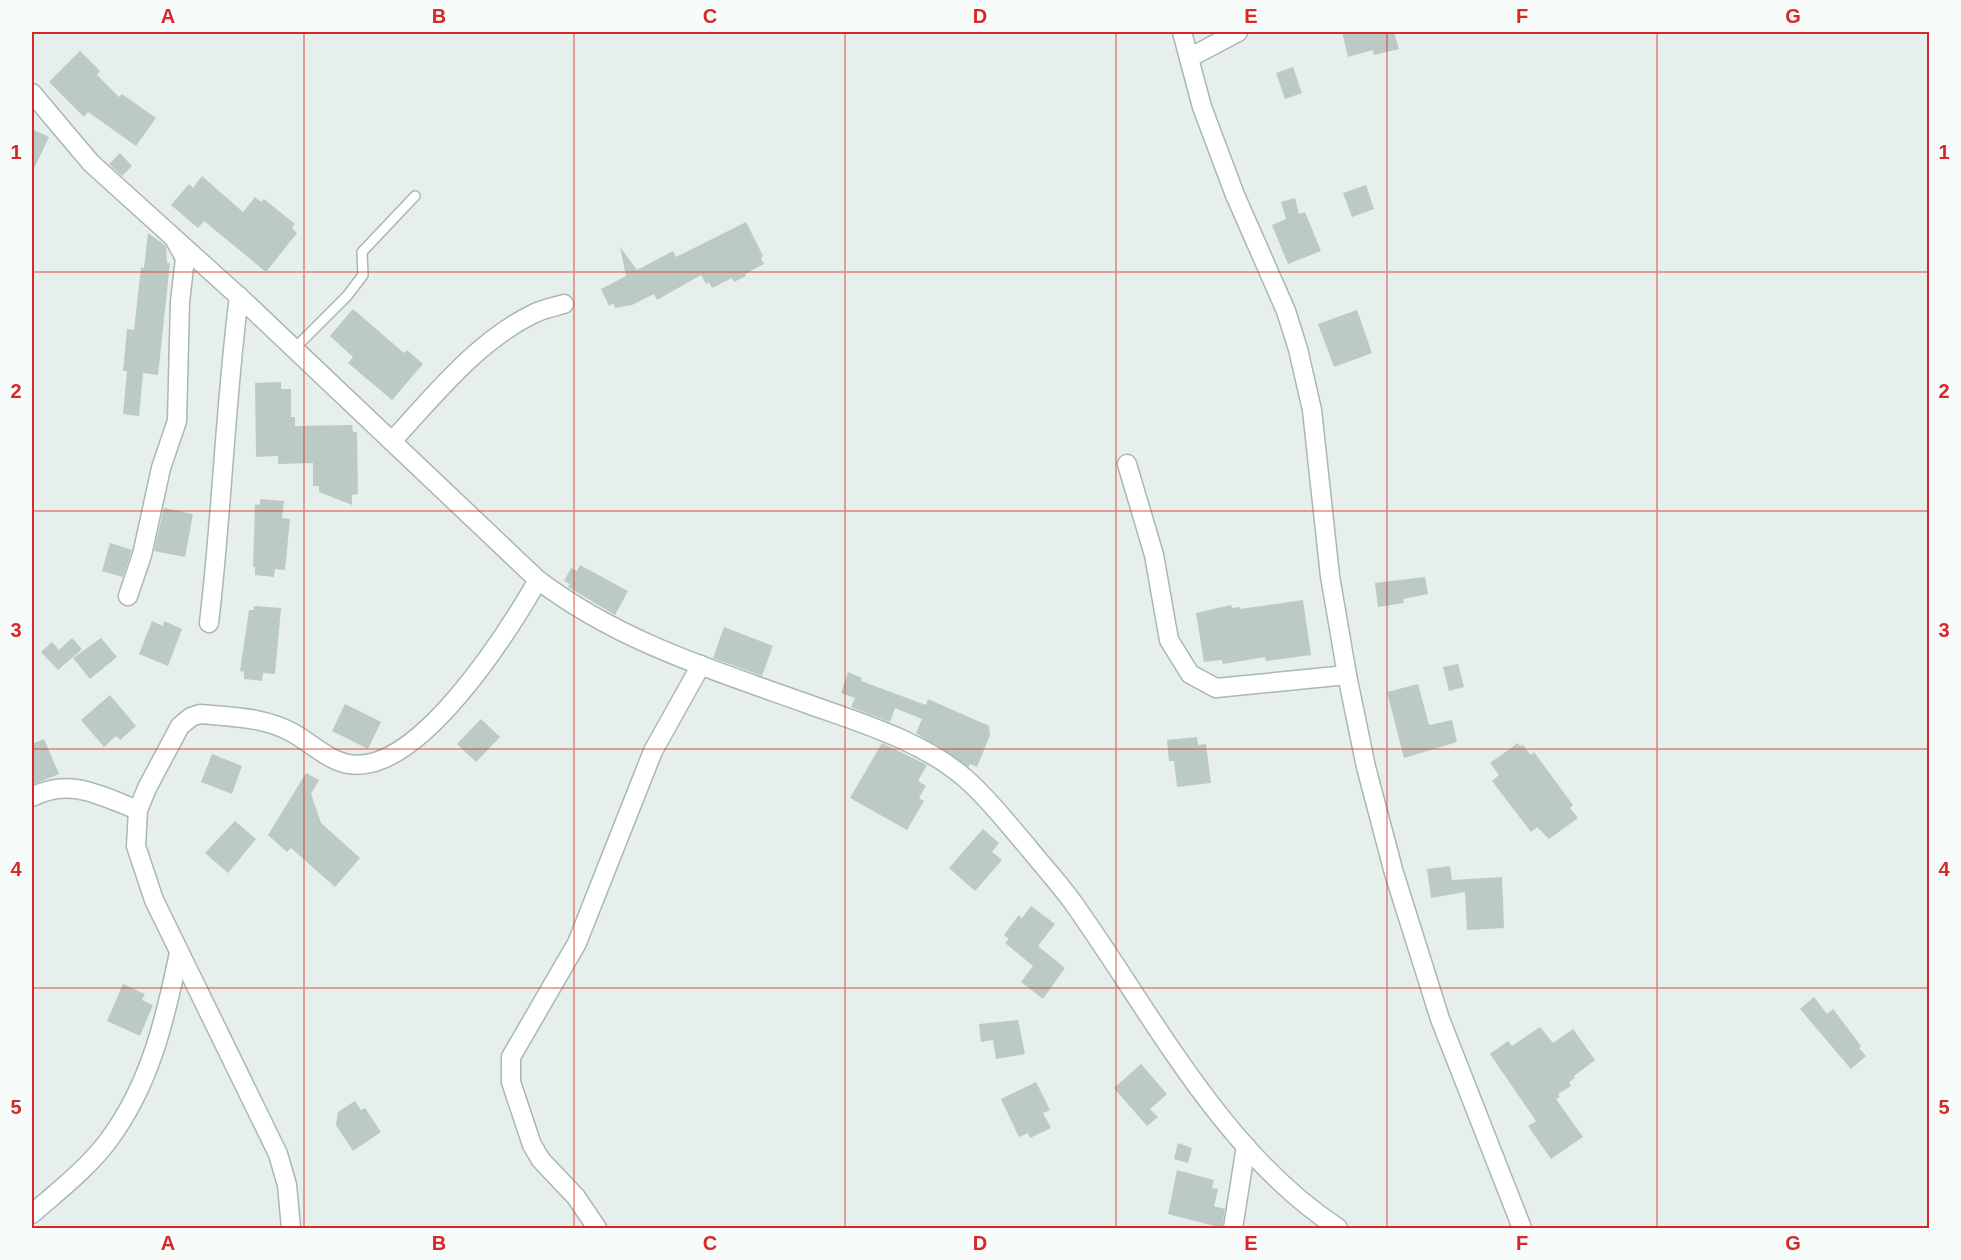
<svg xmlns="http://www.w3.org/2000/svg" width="1961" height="1260" font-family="Helvetica,sans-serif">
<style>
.building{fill:#bbcac4}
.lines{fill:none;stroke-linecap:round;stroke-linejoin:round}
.service-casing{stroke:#a8b8b2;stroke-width:12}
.minor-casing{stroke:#a8b8b2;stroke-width:21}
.service{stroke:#fff;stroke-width:9}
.minor{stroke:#fff;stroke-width:18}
.grid{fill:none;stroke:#d62828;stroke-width:1.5;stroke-opacity:0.55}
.neatline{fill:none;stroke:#d62828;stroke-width:2}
.grid-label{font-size:20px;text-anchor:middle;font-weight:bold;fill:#d62828}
</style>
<rect width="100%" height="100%" fill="#e6efeb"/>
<g class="building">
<path d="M 1342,32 L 1394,32 L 1399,49 L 1374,55 L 1373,50 L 1348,57 Z"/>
<path d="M 80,51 L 100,71 L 97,75 L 119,97 L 122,94 L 156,118 L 136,146 L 88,112 L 84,117 L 49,82 Z"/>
<path d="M 1293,67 L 1302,93 L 1285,99 L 1276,73 Z"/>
<path d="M 32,129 L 49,137 L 32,173 Z"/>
<path d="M 120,153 L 132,166 L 122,176 L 109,164 Z"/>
<path d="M 202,176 L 243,212 L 255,197 L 261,202 L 264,199 L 295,224 L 292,228 L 297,233 L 266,272 L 204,221 L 198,228 L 171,205 L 189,184 L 193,188 Z"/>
<path d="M 1366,185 L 1374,209 L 1352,217 L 1343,193 Z"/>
<path d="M 1295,198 L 1299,214 L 1305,212 L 1321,251 L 1288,264 L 1272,225 L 1286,219 L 1281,202 Z"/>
<path d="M 746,222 L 763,256 L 761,258 L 764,264 L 745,274 L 746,276 L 734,282 L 732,278 L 712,288 L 709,282 L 706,284 L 701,275 L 657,300 L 654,294 L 632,305 L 615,308 L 613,303 L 609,306 L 601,289 L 626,276 L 620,247 L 637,270 L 673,251 L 676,257 Z"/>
<path d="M 148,233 L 166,246 L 167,263 L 170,263 L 158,375 L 143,373 L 139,416 L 123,414 L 127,371 L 123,371 L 127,329 L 134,330 L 141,267 L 144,268 Z"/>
<path d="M 353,309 L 404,353 L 407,350 L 423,364 L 392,400 L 348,363 L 353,357 L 330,336 Z"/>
<path d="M 1357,310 L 1372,353 L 1334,367 L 1318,324 Z"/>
<path d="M 281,382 L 281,389 L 291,389 L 291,417 L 295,417 L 295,426 L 352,425 L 353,432 L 357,432 L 358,494 L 352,495 L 352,505 L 319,492 L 319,486 L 313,486 L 313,463 L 278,464 L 278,456 L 256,457 L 255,383 Z"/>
<path d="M 260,499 L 284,501 L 282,518 L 290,519 L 285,570 L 275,569 L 274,577 L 255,575 L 255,567 L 253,567 L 255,504 L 260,505 Z"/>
<path d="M 164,508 L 193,514 L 185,557 L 154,551 Z"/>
<path d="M 110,543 L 132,550 L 123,577 L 102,571 Z"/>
<path d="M 580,565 L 628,591 L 615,615 L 568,587 L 570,584 L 564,581 L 571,568 L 577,571 Z"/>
<path d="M 1425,577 L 1428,594 L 1403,599 L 1404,603 L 1378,607 L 1375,583 Z"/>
<path d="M 1303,600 L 1311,655 L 1266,661 L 1265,657 L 1223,664 L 1222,660 L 1204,662 L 1196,613 L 1231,605 L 1232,608 L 1240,607 L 1240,609 Z"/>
<path d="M 254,606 L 281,608 L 275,674 L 263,673 L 262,681 L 244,679 L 244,672 L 240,671 L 249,610 L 254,610 Z"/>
<path d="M 152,621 L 163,626 L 164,621 L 182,629 L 168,666 L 139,654 Z"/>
<path d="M 724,627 L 773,646 L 762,676 L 713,658 Z"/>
<path d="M 72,638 L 82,649 L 58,670 L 41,652 L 52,642 L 59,650 Z"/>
<path d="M 101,638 L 117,657 L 90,679 L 73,658 Z"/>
<path d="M 1458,664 L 1464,687 L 1449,691 L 1443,667 Z"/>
<path d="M 848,672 L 862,678 L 861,681 L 926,705 L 928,699 L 989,726 L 990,735 L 977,767 L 970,764 L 968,767 L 916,733 L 922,719 L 895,708 L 890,722 L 851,707 L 855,698 L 841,693 Z"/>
<path d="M 1418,684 L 1429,725 L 1452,720 L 1457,742 L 1404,758 L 1387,692 Z"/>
<path d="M 110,695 L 136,726 L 120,740 L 116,736 L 104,747 L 81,720 Z"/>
<path d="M 345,704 L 381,722 L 368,749 L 332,731 Z"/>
<path d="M 481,719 L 500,737 L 476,762 L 457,744 Z"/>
<path d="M 1197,737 L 1198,745 L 1206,744 L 1211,783 L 1177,787 L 1174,761 L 1169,761 L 1167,740 Z"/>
<path d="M 44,739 L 59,774 L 32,785 L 32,744 Z"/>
<path d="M 882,743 L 927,765 L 918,781 L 926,786 L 919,798 L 924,801 L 907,830 L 850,798 Z"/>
<path d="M 1518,743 L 1520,746 L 1523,745 L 1531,755 L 1534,752 L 1573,805 L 1570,808 L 1578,818 L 1549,839 L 1537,827 L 1531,832 L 1492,781 L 1499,775 L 1490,763 Z"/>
<path d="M 212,754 L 242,766 L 232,794 L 201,782 Z"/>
<path d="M 306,773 L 319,780 L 311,794 L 321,823 L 360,858 L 335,887 L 291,848 L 287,852 L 268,835 Z"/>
<path d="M 235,821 L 256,839 L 228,873 L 205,853 Z"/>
<path d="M 983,829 L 999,843 L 992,852 L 1002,860 L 975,891 L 949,868 Z"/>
<path d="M 1450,866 L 1452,880 L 1502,877 L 1504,928 L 1467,930 L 1465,892 L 1431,898 L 1427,869 Z"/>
<path d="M 1031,906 L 1055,924 L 1038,946 L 1065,968 L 1043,999 L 1021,982 L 1033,966 L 1005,943 L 1009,939 L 1004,935 L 1019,915 L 1022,918 Z"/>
<path d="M 123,984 L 145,994 L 142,1000 L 153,1005 L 140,1036 L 107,1021 Z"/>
<path d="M 1814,997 L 1827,1014 L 1833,1009 L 1861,1046 L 1859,1048 L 1866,1056 L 1851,1069 L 1800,1009 Z"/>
<path d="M 1018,1020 L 1025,1054 L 996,1059 L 993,1040 L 981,1042 L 979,1024 Z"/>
<path d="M 1540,1027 L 1553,1043 L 1573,1029 L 1595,1060 L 1574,1076 L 1575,1078 L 1569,1082 L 1571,1086 L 1558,1094 L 1560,1097 L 1556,1099 L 1583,1137 L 1551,1159 L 1528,1126 L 1536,1121 L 1490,1054 L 1508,1041 L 1512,1046 Z"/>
<path d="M 1141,1064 L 1167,1094 L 1150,1109 L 1158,1117 L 1147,1126 L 1114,1088 Z"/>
<path d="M 1036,1082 L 1050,1110 L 1043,1113 L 1051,1128 L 1030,1138 L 1028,1133 L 1019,1137 L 1001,1099 Z"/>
<path d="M 355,1101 L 361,1110 L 365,1108 L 381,1132 L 353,1151 L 336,1125 L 338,1112 Z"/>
<path d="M 1178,1143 L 1192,1148 L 1188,1163 L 1174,1159 Z"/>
<path d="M 1177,1170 L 1214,1180 L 1212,1188 L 1218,1189 L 1214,1206 L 1225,1209 L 1222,1228 L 1168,1214 Z"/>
</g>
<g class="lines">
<defs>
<path id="service" d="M 294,349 L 347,296 L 363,275 L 362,252 L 415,196"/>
<g id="minor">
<path d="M 1182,32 L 1202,107 L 1235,195 L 1286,311 L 1298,349 L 1312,410 L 1330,576 L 1347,675 L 1366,767 L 1394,873 L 1440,1019 L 1522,1228"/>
<path d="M 1189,58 L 1238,32"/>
<path d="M 32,93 L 91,163 L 246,303 L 538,580 C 620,642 713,670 808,704 C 861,723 923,741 966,779 C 989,799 1007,823 1027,846 C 1042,865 1060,884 1074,904 C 1153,1015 1222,1152 1338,1228"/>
<path d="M 393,440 C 434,396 477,341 533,314 C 542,309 554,307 564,304"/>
<path d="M 1127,464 L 1154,555 L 1169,640 L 1190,674 L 1216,688 L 1347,675"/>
<path d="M 128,596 L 142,555 L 161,468 L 177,421 L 180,302 L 185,258 L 176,242"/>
<path d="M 209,623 C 222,514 225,405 239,296"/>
<path d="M 32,797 C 70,777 101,796 138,810"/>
<path d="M 32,1214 C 58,1191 87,1169 108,1141 C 150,1085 165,1020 179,953"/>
<path d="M 291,1228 L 287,1185 L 278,1154 L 154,900 L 136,846 L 138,810 L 147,788 L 180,726 L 191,717 L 200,714 C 233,717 264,717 293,733 C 311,743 329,761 349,764 C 418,776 508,632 538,580"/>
<path d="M 597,1228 L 576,1197 L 541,1160 L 532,1145 L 511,1082 L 511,1057 L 577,943 L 653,751 L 701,665"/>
<path d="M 1233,1228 L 1246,1146"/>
</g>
</defs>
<use href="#service" class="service-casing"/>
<use href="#minor" class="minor-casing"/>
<use href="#service" class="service"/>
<use href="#minor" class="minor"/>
</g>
<path class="grid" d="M 304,32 L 304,1228M 574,32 L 574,1228M 845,32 L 845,1228M 1116,32 L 1116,1228M 1387,32 L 1387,1228M 1657,32 L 1657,1228M 32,272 L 1930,272M 32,511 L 1930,511M 32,749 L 1930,749M 32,988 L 1930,988"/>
<rect width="1961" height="1260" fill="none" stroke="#f7fbf9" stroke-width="66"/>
<rect x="33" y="33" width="1895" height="1194" class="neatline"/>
<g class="grid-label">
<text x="168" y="23">A</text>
<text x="439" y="23">B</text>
<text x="710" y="23">C</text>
<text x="980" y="23">D</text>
<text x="1251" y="23">E</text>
<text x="1522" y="23">F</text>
<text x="1793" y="23">G</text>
<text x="16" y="159">1</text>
<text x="1944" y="159">1</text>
<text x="16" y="398">2</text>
<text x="1944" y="398">2</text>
<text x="16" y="637">3</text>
<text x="1944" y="637">3</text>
<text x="16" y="876">4</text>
<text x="1944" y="876">4</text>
<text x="16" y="1114">5</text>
<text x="1944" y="1114">5</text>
<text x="168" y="1250">A</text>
<text x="439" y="1250">B</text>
<text x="710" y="1250">C</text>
<text x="980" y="1250">D</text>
<text x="1251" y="1250">E</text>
<text x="1522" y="1250">F</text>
<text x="1793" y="1250">G</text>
</g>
</svg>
